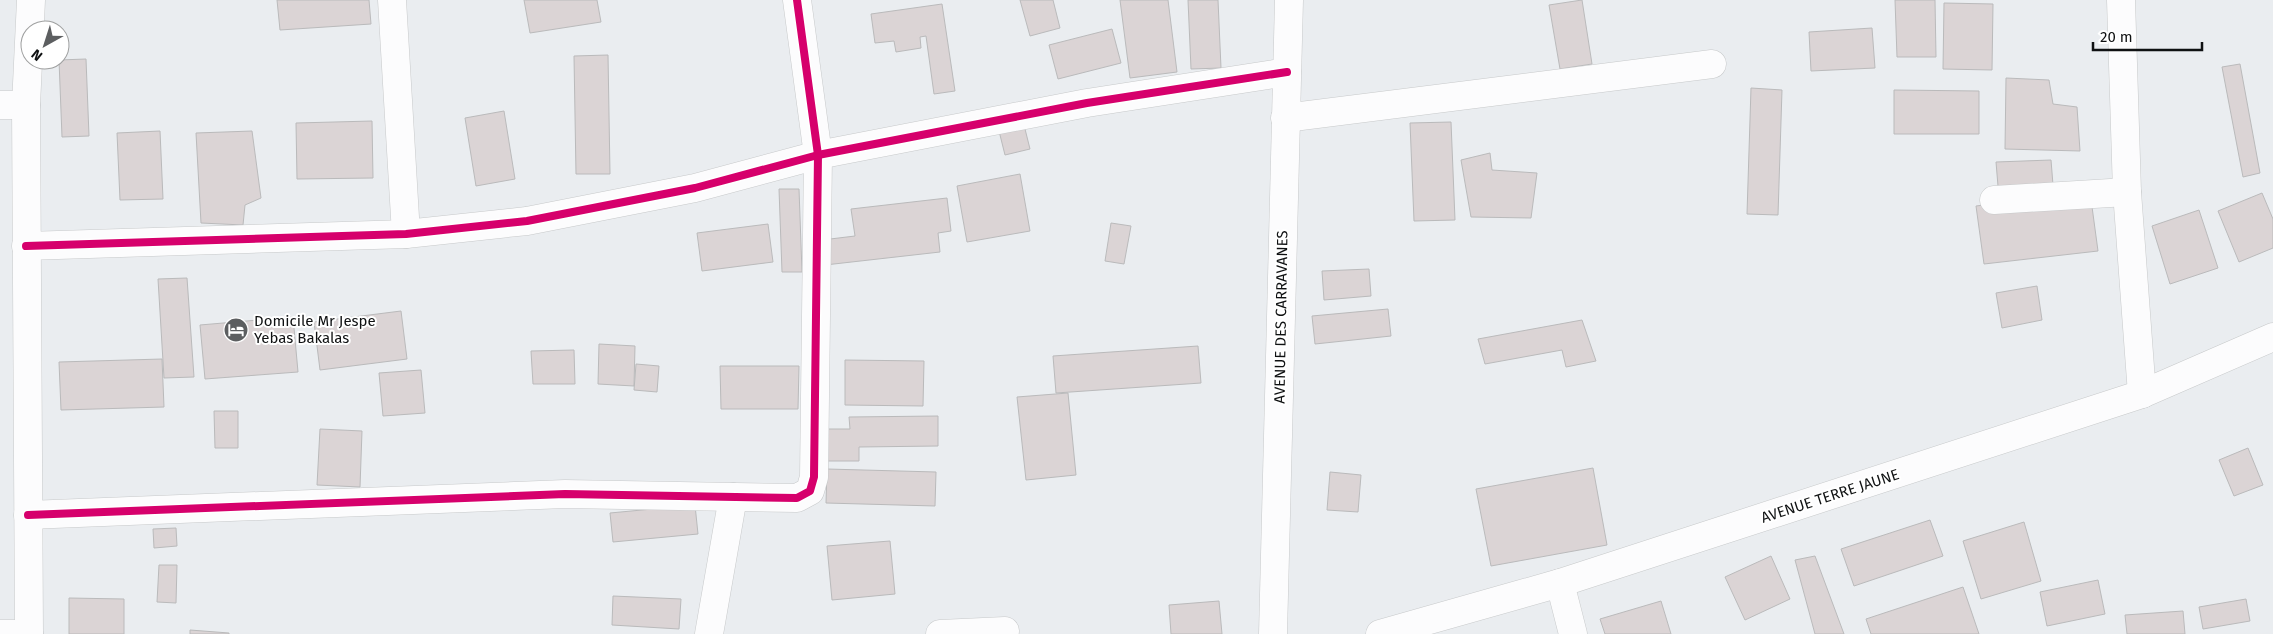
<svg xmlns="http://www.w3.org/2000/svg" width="2273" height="634" font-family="'Fira Sans',sans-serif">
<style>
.building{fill:#dbd4d5;stroke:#bababb}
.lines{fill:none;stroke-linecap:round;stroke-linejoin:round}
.street-casing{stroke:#c7c9ca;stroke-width:29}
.secondary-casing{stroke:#c7c9ca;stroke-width:29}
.street{stroke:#fcfcfd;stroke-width:28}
.secondary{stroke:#fcfcfd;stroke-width:28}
.cycleway-casing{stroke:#fff;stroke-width:11}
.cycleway{stroke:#d6006c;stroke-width:8}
.labels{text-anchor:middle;stroke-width:4;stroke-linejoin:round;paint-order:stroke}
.street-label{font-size:15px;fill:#0f1112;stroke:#fff}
.poi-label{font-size:15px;fill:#0f1112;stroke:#fff;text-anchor:start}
</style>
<rect width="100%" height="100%" fill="#eaedf0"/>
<g class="building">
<path d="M 277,0 L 369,0 L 371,24 L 280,30 Z"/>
<path d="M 524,0 L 597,0 L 601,22 L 530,33 Z"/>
<path d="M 1020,0 L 1053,0 L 1060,28 L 1030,36 Z"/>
<path d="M 1120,0 L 1168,0 L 1177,72 L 1130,78 Z"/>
<path d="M 1188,0 L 1218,0 L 1221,68 L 1191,69 Z"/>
<path d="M 1582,0 L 1592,64 L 1560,69 L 1549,5 Z"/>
<path d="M 1895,0 L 1935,0 L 1936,57 L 1897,57 Z"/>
<path d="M 1944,3 L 1993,4 L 1992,70 L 1943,69 Z"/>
<path d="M 942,4 L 955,91 L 934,94 L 926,36 L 920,37 L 921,48 L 896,52 L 894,41 L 875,43 L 871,14 Z"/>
<path d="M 1872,28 L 1875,68 L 1811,71 L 1809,32 Z"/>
<path d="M 1112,29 L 1121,63 L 1058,79 L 1049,45 Z"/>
<path d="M 608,55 L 610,174 L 576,174 L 574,56 Z"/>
<path d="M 86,59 L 89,136 L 62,137 L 59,60 Z"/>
<path d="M 2240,64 L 2260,173 L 2243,177 L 2222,67 Z"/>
<path d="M 2006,78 L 2049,80 L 2053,104 L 2077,107 L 2080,151 L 2005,149 Z"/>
<path d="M 1751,88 L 1782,90 L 1778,215 L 1747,214 Z"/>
<path d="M 1894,90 L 1979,91 L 1979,134 L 1894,134 Z"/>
<path d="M 504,111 L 515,179 L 476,186 L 465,118 Z"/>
<path d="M 372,121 L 373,178 L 297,179 L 296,123 Z"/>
<path d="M 1451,122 L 1455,220 L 1414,221 L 1410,123 Z"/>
<path d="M 1024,125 L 1030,149 L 1005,155 L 999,131 Z"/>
<path d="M 160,131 L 163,199 L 120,200 L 117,133 Z"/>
<path d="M 252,131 L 261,198 L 245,205 L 243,225 L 201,223 L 196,133 Z"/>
<path d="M 1490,153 L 1492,170 L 1537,173 L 1531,218 L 1471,217 L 1461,160 Z"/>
<path d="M 2051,160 L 2053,185 L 1998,186 L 1996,162 Z"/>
<path d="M 1020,174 L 1030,231 L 967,242 L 957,186 Z"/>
<path d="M 779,189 L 799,189 L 802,272 L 782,272 Z"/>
<path d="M 2090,192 L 2098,251 L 1984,264 L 1976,206 Z"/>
<path d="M 2262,193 L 2273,219 L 2273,248 L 2239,262 L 2218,211 Z"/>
<path d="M 947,198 L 951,231 L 938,233 L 940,252 L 825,265 L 822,240 L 855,236 L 851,209 Z"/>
<path d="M 2199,210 L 2218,268 L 2170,284 L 2152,226 Z"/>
<path d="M 1111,223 L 1131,226 L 1124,264 L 1105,261 Z"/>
<path d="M 768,224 L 773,262 L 702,271 L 697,233 Z"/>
<path d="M 1369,269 L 1371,296 L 1324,300 L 1322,271 Z"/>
<path d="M 187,278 L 194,377 L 164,378 L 158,279 Z"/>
<path d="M 2037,286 L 2042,320 L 2002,328 L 1996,293 Z"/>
<path d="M 1388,309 L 1391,336 L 1315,344 L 1312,316 Z"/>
<path d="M 401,311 L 407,359 L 320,370 L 314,322 Z"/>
<path d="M 293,317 L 298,372 L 205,379 L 200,325 Z"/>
<path d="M 1582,320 L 1596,361 L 1566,367 L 1562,350 L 1485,364 L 1478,339 Z"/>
<path d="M 599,344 L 635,346 L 634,386 L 598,384 Z"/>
<path d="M 1198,346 L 1201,383 L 1056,393 L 1053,356 Z"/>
<path d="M 574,350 L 575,384 L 533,384 L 531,351 Z"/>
<path d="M 162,359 L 164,407 L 61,410 L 59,362 Z"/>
<path d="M 845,360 L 924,361 L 923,406 L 845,405 Z"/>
<path d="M 636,364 L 659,366 L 657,392 L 634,390 Z"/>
<path d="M 720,366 L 799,366 L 798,409 L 721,409 Z"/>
<path d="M 421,370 L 425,413 L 383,416 L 379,373 Z"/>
<path d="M 1068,393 L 1076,475 L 1026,480 L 1017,397 Z"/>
<path d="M 214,411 L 238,411 L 238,448 L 215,448 Z"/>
<path d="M 938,416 L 938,446 L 859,447 L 859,461 L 824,461 L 824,429 L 850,429 L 849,417 Z"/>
<path d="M 320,429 L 362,431 L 360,487 L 317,485 Z"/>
<path d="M 2248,448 L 2263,485 L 2234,496 L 2219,460 Z"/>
<path d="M 1593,468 L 1607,545 L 1491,566 L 1476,489 Z"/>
<path d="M 827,469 L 936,472 L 935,506 L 826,503 Z"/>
<path d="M 1330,472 L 1361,475 L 1358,512 L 1327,510 Z"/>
<path d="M 695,505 L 698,534 L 613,542 L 610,513 Z"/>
<path d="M 1930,520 L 1943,556 L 1854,586 L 1841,549 Z"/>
<path d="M 2024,522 L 2041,581 L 1981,599 L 1963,541 Z"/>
<path d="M 176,528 L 177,546 L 154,548 L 153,529 Z"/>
<path d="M 890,541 L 895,594 L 832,600 L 827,546 Z"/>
<path d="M 1771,556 L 1790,599 L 1745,620 L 1725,577 Z"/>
<path d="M 1815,556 L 1844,634 L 1815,634 L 1795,560 Z"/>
<path d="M 159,565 L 177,565 L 176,603 L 157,602 Z"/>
<path d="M 2098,580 L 2105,614 L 2047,626 L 2040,592 Z"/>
<path d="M 1963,587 L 1979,634 L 1871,634 L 1866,619 Z"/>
<path d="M 613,596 L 681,599 L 679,629 L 612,625 Z"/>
<path d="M 69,598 L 124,599 L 124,634 L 69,634 Z"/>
<path d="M 2246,599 L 2250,621 L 2203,629 L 2199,607 Z"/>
<path d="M 1219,601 L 1222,634 L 1171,634 L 1169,605 Z"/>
<path d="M 1661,601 L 1671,634 L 1605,634 L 1600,619 Z"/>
<path d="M 2183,611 L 2185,634 L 2127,634 L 2125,615 Z"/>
<path d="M 190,630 L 229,633 L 229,634 L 190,634 Z"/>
</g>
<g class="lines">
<defs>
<g id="street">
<path d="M 392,0 L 406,234"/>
<path d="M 2121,0 L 2127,192 L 2142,394"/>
<path d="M 0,105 L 26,105"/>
<path d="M 1285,118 L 1712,64"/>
<path d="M 1994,200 L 2127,192"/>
<path d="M 26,246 L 406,234 L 527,221 L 695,188 L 818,155 L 1087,103 L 1287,72"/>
<path d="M 28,515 L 565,494 L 797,498 L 810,491 L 814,477 L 818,155 L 797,0"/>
<path d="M 1560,583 L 1573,634"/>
<path d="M 0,634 L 29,634"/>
<path d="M 29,634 L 26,105 L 31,0"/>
<path d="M 709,634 L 733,497"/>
<path d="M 940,634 L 1005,631"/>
</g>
<g id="secondary">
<path d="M 1273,634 L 1289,0"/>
<path d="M 1380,634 L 1560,583 L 2142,394 L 2273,337"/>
</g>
</defs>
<use href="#street" class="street-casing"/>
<use href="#secondary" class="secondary-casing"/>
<use href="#street" class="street"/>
<use href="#secondary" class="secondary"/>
<defs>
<g id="cycleway">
<path d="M 26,246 L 406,234 L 527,221 L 695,188 L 818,155 L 1087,103 L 1287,72"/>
<path d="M 28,515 L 565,494 L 797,498 L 810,491 L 814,477 L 818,155 L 797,0"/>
</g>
</defs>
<use href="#cycleway" class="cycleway-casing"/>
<use href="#cycleway" class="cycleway"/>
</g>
<defs>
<symbol id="hotel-disc" viewBox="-11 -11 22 22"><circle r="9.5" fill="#5c5e60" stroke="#fff"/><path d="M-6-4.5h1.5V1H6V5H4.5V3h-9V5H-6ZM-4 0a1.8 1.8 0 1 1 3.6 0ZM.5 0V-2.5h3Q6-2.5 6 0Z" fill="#fff"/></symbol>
</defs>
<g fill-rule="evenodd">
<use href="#hotel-disc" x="222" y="316" width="28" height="28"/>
</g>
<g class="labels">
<g class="street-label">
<text transform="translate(1281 317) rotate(-89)" y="5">AVENUE DES CARRAVANES</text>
<text transform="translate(1830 496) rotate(-18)" y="5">AVENUE TERRE JAUNE</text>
</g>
<g class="poi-label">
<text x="254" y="326">Domicile Mr Jespe<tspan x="254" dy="17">Yebas Bakalas</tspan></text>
</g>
</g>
<g transform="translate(45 45) rotate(219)"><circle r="24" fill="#ffffff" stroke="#9fa0a0"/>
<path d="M0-4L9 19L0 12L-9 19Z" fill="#5c5e60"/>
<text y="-8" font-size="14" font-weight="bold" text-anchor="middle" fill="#0f1112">N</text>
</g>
<path d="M2093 42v8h109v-8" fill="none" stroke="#0f1112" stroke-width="2.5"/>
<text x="2100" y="42" font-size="15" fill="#0f1112" stroke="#ffffff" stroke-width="4" paint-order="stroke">20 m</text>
</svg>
